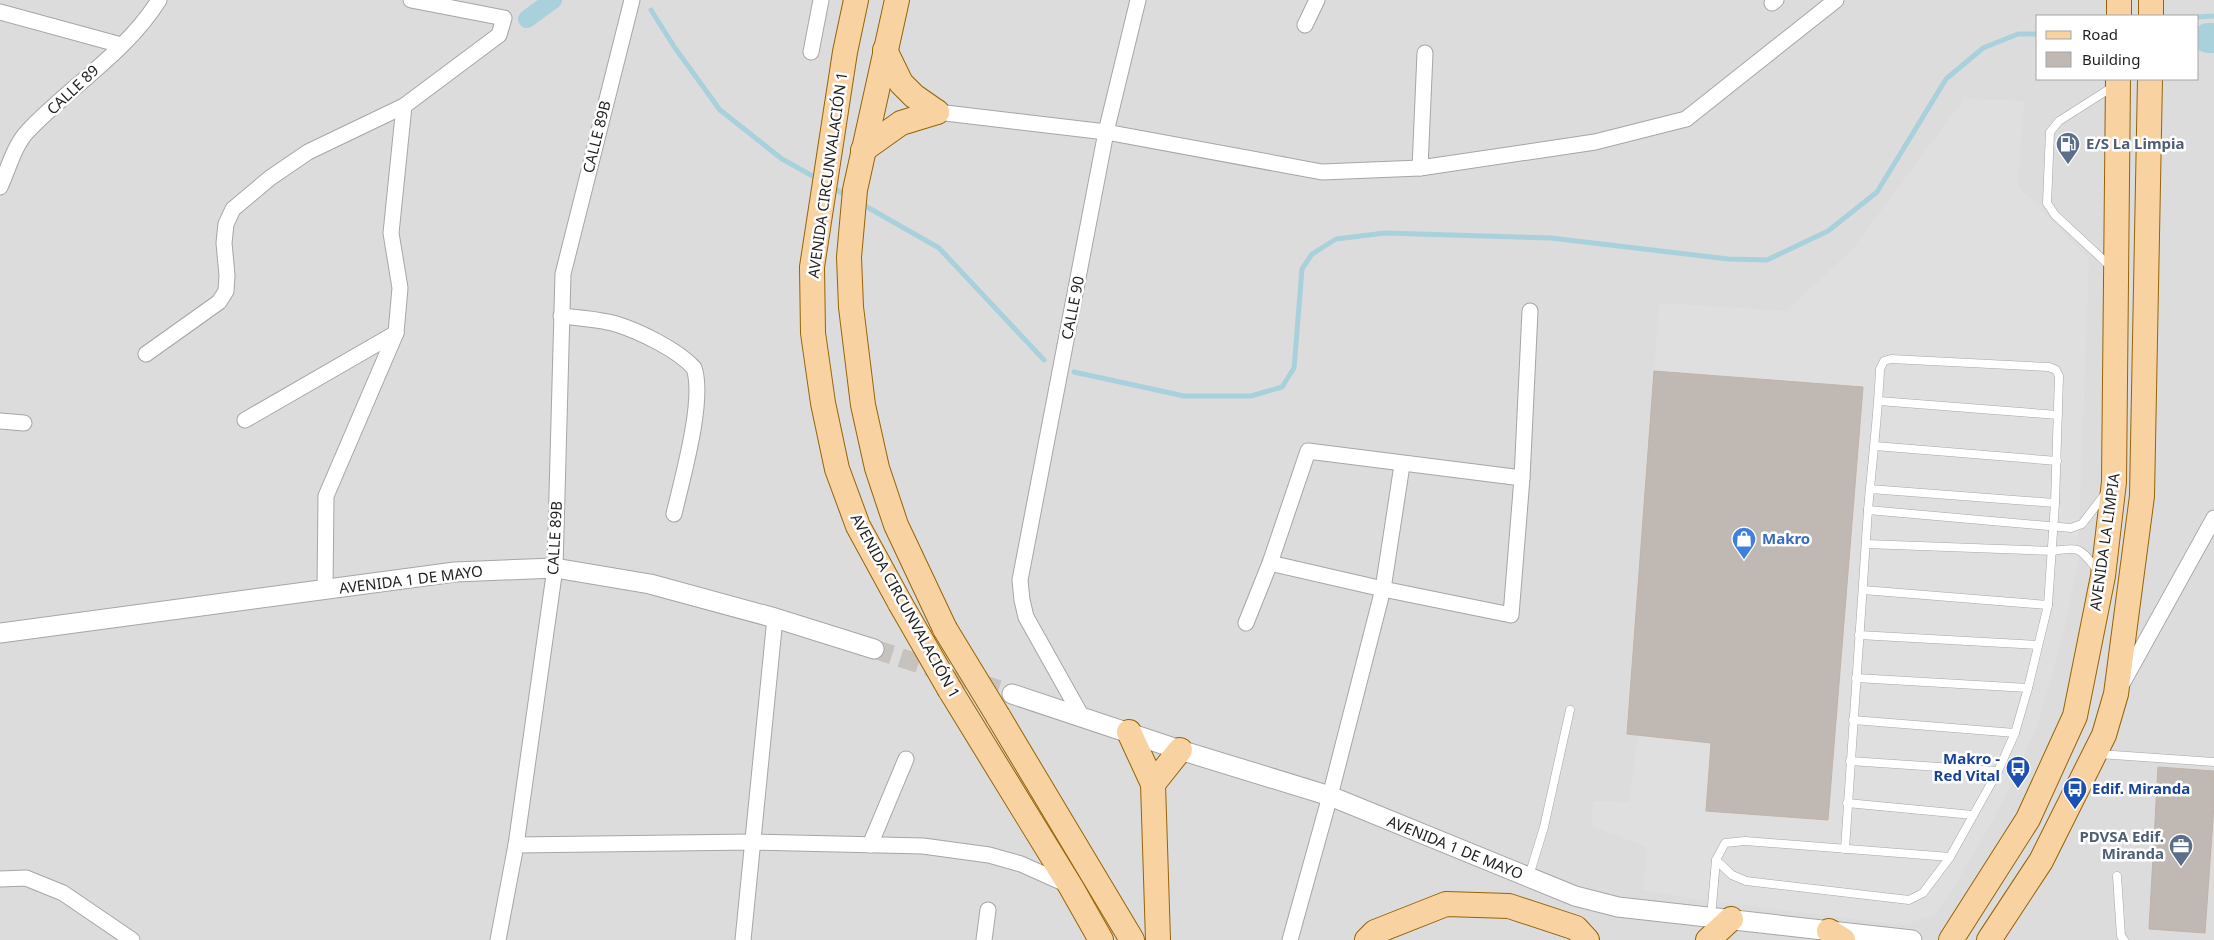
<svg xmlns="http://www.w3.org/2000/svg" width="2214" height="940" font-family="'Noto Sans',sans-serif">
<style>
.residential{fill:#dddcdc;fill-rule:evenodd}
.parking{fill:#dfdfdf}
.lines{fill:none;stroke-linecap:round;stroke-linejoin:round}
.stream{stroke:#a8d1dc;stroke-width:5}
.canal{stroke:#a8d1dc;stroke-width:18}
.river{stroke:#a8d1dc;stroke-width:30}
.building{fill:#c0b8b2;stroke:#c1b3a9}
.tertiary-tunnel{stroke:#c6c3be;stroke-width:19;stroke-dasharray:19 9;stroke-linecap:butt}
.service-casing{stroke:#a6a6a6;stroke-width:9}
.minor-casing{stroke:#a6a6a6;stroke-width:17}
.tertiary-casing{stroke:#a6a6a6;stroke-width:21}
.primary-casing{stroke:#966405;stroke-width:26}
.service{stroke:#fff;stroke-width:8}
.minor{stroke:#fff;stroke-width:15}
.tertiary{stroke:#fff;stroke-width:19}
.primary{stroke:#f9d2a2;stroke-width:24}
.primary-bridge-casing{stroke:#966405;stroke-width:26;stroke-linecap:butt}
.primary-bridge{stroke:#f9d2a2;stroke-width:24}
.labels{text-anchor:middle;stroke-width:5;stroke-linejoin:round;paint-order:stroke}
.street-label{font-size:15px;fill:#1f1f1f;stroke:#fff}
.service-label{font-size:15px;font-weight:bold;fill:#4e5e75;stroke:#fff;text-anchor:start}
.shop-label{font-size:15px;font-weight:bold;fill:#366cbe;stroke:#fff;text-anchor:start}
.transit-label{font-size:15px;font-weight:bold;fill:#164399;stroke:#fff;text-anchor:end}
</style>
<rect width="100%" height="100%" fill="#f0ece6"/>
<path class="residential" d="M 0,0 L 2214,0 L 2214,940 L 0,940 ZM 2038,16 L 2198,16 L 2198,79 L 2038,79 Z"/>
<path class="parking" d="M 1964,99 L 2024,101 L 2018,186 L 2089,260 L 2078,562 L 2064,632 L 2038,724 L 2001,806 L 1952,891 L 1934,915 L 1903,925 L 1687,898 L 1643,890 L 1647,847 L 1592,826 L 1593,801 L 1629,802 L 1638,735 L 1711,743 L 1706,811 L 1828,819 L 1863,387 L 1654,371 L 1659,303 L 1787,311 L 1854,247 Z"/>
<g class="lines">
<g class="stream">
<path d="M 651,10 L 675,48 L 720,110 L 782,159 L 818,179"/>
<path d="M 2198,17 L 2214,16"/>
<path d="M 830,186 L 849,197"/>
<path d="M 860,203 L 939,248 L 1044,360"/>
<path d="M 1074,372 L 1184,396 L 1251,396 L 1282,387 L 1294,368 L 1302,269 L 1312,254 L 1336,239 L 1385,233 L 1551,238 L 1728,259 L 1767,260 L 1828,231 L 1877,192 L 1946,79 L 1983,48 L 2018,34 L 2038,34"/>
</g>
<path class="canal" d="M 527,19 L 553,0"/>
<path class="river" d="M 2208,38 L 2214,38"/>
</g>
<g class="building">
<path d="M 1654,371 L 1863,387 L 1828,820 L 1706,811 L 1711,743 L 1627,734 Z"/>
<path d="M 2158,767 L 2214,771 L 2214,805 L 2205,933 L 2149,929 Z"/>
</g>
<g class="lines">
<path class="tertiary-tunnel" d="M 874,649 L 1012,694"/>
<defs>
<g id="service">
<path d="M 2111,267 L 2055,215 L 2047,203 L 2050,132 L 2059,121 L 2114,86"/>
<path d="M 1879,401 L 2058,415"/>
<path d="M 1875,446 L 2057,461"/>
<path d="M 1868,510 C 1872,463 1878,416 1880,369 L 1884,361 L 1891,359 L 2049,367 L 2056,370 L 2059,376 L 2055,503 L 1870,489"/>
<path d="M 1866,544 L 2053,551 C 2082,546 2080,549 2098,571"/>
<path d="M 1863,590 L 2048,605"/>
<path d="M 1859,635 L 2038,645"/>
<path d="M 1856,678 L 2028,688"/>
<path d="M 1853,720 L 2015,733"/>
<path d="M 2099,754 L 2214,762"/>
<path d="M 1850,761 L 1998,771"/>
<path d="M 1847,803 L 1973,815"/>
<path d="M 1845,849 L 1868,510 L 2071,528 L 2082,524 L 2105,494"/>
<path d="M 1716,860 L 1732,875 L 1746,881 L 1909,900 L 1923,893 L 1950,857 L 1998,771 L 2015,733 L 2028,688 L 2048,605 L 2055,503"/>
<path d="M 1529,876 L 1544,827 L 1570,710"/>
<path d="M 2117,876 L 2121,936 L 2124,940"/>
<path d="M 1711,917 L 1716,860 L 1725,843 L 1745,841 L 1950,857"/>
</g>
<g id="minor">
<path d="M 632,0 L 563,274 L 555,568 L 516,845 L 753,842 L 923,846 L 989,855 L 1021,864 L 1070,886"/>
<path d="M 1772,3 L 1776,0"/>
<path d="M 0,12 L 121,45"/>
<path d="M 1305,25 L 1317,0"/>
<path d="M 811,52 L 821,0"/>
<path d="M 937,112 L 1106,132 L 1322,172 L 1420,168 L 1595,142 L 1686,119 L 1836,0"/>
<path d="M 1420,168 L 1425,53"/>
<path d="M 0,187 C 8,170 14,146 27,132 C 69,87 126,53 159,0"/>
<path d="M 561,316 C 579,318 599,319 616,324 C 639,331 678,350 694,368 C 705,400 682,479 674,514"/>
<path d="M 146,354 L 219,302 L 226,291 L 227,275 L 224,243 L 226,224 L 233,209 L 270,178 L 308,152 L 404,106 L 499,35 L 504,18 L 411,0"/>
<path d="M 245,420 L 396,333"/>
<path d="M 0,421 L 24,423"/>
<path d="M 1522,478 L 1530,311"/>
<path d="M 325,590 L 326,496 L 396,333 L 400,288 L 391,233 L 404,106"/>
<path d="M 1246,623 L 1270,563 L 1308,451 L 1522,478 L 1511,615 L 1383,589 L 1270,563"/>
<path d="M 2122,684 L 2214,518"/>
<path d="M 1082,717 L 1026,617 L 1022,600 L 1020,580 L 1106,132 L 1138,0"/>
<path d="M 870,845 L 906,759"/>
<path d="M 0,879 L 26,878 L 63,893 L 132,940"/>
<path d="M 498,940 L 516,845"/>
<path d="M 743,940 L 775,618"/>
<path d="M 984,940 L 988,910"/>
<path d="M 1290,940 L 1330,796 L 1383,589 L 1402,465"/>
</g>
<g id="tertiary">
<path d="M 0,633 L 455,572 L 555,568 L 650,584 L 775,618 L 874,649"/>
<path d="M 1012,694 L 1180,750 L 1330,796 L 1575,896 L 1618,907 L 1912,940"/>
</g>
<g id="primary">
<path d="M 856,0 L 845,52 L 812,267 L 813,333 L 823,403 L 837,469 L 858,526 L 900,603"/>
<path d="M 897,0 L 855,190 L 849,257 L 851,307 L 863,405 L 877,468 L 896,525 L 945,629"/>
<path d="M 2119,16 L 2119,0"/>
<path d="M 2151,16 L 2151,0"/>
<path d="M 885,50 L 901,83 L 914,96 L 937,112"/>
<path d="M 863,150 L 901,123 L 937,112"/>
<path d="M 950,690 L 1071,887 L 1101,940"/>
<path d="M 998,716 L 1132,940"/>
<path d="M 1129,732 L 1153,784 L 1158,940"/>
<path d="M 1153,784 L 1180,750"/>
<path d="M 1829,931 L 1843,940"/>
<path d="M 1367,940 L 1375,932 L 1446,904 L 1509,906 L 1576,928 L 1587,940"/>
<path d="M 1708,940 L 1731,919"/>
<path d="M 1951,940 L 2028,819 L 2075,716 L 2103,576 L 2114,482 L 2118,79"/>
<path d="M 1989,940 L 2041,861 L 2104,735 L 2116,694 L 2142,496 L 2150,79"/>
</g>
</defs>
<use href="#service" class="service-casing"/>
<use href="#minor" class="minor-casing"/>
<use href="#tertiary" class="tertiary-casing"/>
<use href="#primary" class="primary-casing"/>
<use href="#service" class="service"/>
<use href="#minor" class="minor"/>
<use href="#tertiary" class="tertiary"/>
<use href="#primary" class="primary"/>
<defs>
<g id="primary-bridge">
<path d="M 900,603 L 950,690"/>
<path d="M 945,629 L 998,716"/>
</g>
</defs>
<use href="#primary-bridge" class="primary-bridge-casing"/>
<use href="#primary-bridge" class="primary-bridge"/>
</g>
<defs>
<symbol id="fuel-pin" viewBox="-11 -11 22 30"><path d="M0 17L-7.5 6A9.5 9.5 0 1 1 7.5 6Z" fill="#5c6f8a" stroke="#fff"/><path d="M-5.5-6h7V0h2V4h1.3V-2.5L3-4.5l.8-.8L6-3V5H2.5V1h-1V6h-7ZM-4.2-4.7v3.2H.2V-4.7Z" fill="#fff"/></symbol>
<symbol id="shop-pin" viewBox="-11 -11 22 30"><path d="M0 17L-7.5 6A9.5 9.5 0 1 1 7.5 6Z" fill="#3f7fe0" stroke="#fff"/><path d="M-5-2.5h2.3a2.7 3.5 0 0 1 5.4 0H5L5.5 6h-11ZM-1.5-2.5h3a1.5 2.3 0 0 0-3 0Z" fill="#fff"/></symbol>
<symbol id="bus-pin" viewBox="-11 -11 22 30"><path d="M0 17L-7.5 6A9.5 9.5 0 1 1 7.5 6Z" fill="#1a4fb4" stroke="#fff"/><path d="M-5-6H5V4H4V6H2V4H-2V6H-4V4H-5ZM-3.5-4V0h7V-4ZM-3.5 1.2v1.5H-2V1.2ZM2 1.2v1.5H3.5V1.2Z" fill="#fff"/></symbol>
<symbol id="office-pin" viewBox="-11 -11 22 30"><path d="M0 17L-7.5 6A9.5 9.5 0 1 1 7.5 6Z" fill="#5c6f8a" stroke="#fff"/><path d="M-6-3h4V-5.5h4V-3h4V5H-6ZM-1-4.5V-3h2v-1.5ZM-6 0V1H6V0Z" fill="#fff"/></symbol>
</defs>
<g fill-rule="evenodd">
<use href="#fuel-pin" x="2054" y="130" width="28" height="38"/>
<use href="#shop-pin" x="1730" y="525" width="28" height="38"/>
<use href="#bus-pin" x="2004" y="754" width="28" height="38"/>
<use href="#bus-pin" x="2061" y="775" width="28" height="38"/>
<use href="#office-pin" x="2167" y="832" width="28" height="38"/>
</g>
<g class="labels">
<g class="street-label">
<text transform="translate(73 90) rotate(-43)" y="5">CALLE 89</text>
<text transform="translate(597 137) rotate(-76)" y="5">CALLE 89B</text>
<text transform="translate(828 175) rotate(-82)" y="5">AVENIDA CIRCUNVALACIÓN 1</text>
<text transform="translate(1073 308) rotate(-79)" y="5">CALLE 90</text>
<text transform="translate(555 538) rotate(-87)" y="5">CALLE 89B</text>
<text transform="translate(2105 542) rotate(-82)" y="5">AVENIDA LA LIMPIA</text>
<text transform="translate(411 580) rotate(-7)" y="5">AVENIDA 1 DE MAYO</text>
<text transform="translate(905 606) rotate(61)" y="5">AVENIDA CIRCUNVALACIÓN 1</text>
<text transform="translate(1455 848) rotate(22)" y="5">AVENIDA 1 DE MAYO</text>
</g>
<g class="service-label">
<text x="2086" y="149">E/S La Limpia</text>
<text x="2164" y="842" text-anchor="end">PDVSA Edif.<tspan x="2164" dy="17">Miranda</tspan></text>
</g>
<g class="shop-label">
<text x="1762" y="544">Makro</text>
</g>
<g class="transit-label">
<text x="2000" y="764">Makro -<tspan x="2000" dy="17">Red Vital</tspan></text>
<text x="2092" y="794" text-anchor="start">Edif. Miranda</text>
</g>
</g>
<rect x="2036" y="15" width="162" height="65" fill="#ffffff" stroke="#a5a5a5"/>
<rect x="2046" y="31" width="25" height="8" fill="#f9d2a2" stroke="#a5a5a5"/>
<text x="2082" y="40" font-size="15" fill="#1f1f1f">Road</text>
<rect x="2046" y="52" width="25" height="15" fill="#c0b8b2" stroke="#a5a5a5"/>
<text x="2082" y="65" font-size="15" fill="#1f1f1f">Building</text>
</svg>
